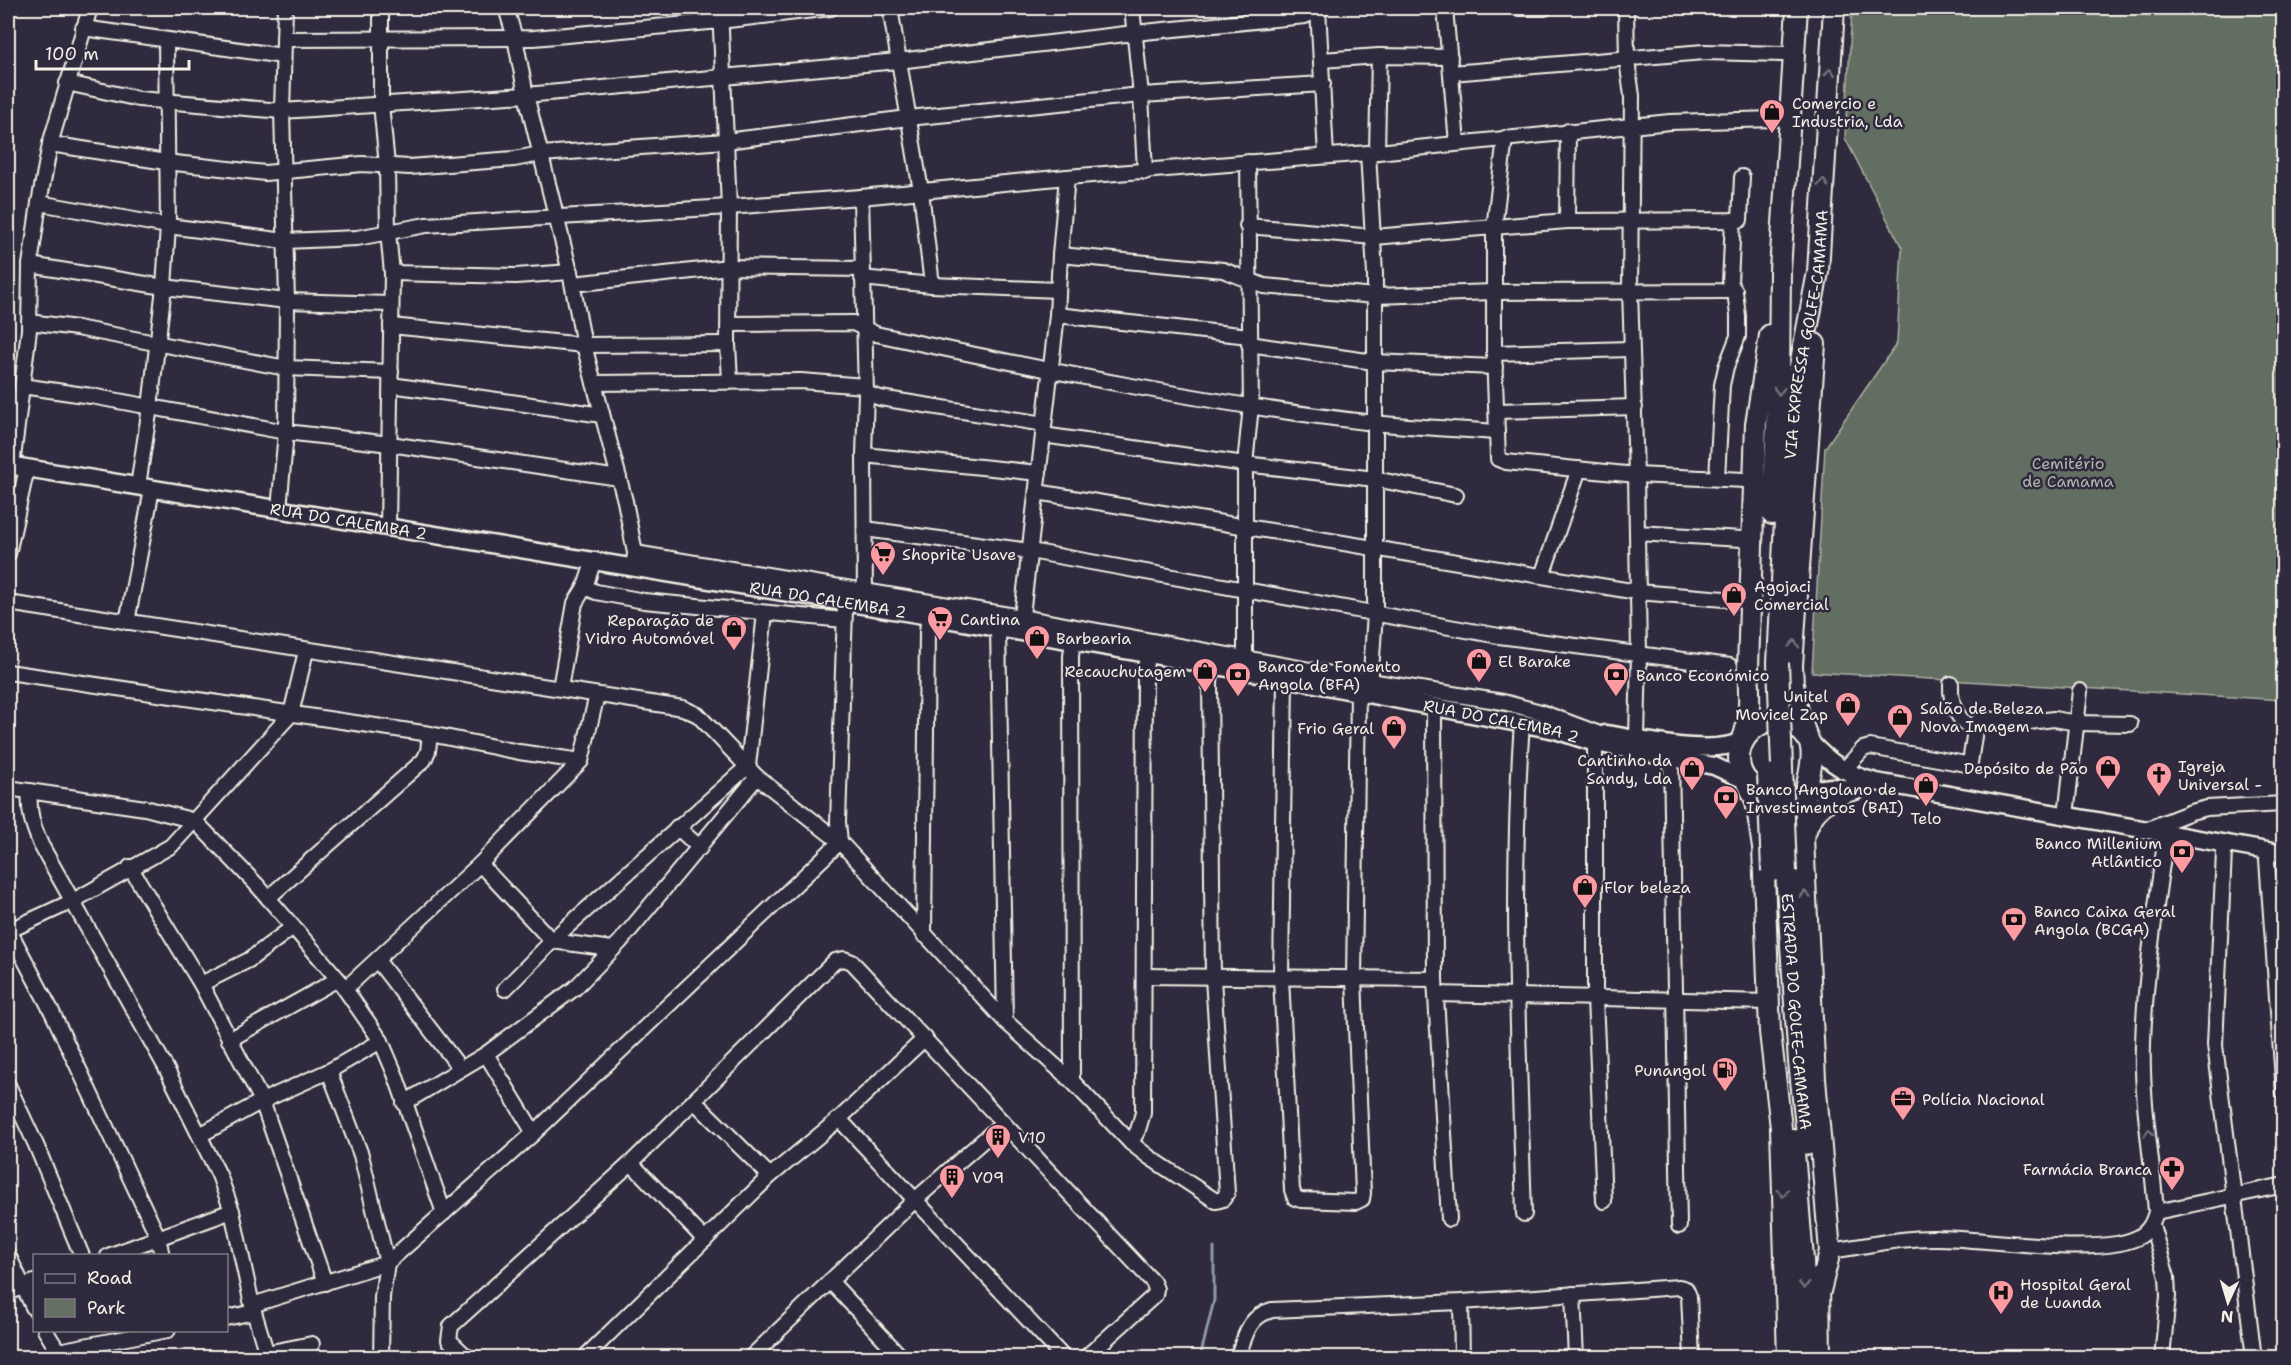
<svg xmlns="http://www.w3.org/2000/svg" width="2291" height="1365" font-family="'Shantell Sans',sans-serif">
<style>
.green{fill:#646e62;stroke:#acb0a5;stroke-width:1.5}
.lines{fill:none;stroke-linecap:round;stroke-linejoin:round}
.stream{stroke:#8f9ca2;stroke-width:3}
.minor-casing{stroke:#f4f1e8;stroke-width:18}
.major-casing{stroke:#f4f1e8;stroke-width:21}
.highway-casing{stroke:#f4f1e8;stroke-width:24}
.minor{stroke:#2f2a3d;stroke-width:14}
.major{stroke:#2f2a3d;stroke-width:16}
.highway{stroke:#2f2a3d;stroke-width:20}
.highway-bridge-casing{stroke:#f4f1e8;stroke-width:24;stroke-linecap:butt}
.highway-bridge{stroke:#2f2a3d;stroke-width:20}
.oneway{stroke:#747079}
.labels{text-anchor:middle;stroke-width:5;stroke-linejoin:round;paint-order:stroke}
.poi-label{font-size:16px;fill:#f4f1e8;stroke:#2f2a3d;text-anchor:start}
.street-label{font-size:16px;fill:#f4f1e8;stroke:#2f2a3d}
.park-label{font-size:16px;fill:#b3b6ac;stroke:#2f2a3d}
</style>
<rect width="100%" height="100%" fill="#2f2a3d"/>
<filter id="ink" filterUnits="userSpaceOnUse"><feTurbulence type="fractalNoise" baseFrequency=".0167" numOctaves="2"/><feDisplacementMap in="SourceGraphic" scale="12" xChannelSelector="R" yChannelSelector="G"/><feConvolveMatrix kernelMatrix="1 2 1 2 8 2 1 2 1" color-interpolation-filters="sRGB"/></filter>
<g filter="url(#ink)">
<path class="green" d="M 1852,8 L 2283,8 L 2283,700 L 1812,672 L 1825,448 L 1897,343 L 1902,248 L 1845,138 Z"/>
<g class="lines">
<path class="stream" d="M 1200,1358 L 1214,1300 L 1214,1248"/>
<defs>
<g id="minor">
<path d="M 381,8 L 381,104 L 387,165 L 388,232 L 392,273 L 388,527"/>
<path d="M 506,8 L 515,38 L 526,95 L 570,272 L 584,345 L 625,501 L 635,553 L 634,562"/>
<path d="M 720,8 L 729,207 L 728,344 L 730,381"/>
<path d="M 890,8 L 921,191 L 932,285"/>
<path d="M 1132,8 L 1141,95 L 1145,172"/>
<path d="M 1318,8 L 1326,156"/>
<path d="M 1445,8 L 1457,143"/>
<path d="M 1519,8 L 1545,8"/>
<path d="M 1626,8 L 1627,60 L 1632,96 L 1630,290 L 1636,475 L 1639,653 L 1637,738"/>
<path d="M 83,28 L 283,56"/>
<path d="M 284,39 L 534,38 L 720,21 L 831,8"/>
<path d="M 1321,60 L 1379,56 L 1450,57"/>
<path d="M 1451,73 L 1704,52 L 1783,54"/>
<path d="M 67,83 L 139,99 L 282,111 L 526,95 L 898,61 L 1134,33 L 1305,16 L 1322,8"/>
<path d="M 1505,138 L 1494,228 L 1494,353 L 1498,459 L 1506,462 L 1636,475 L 1745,480"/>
<path d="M 50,144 L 166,162 L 265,173 L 362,164 L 409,167 L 514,159 L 541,154 L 726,141 L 908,118 L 1141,95 L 1323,84"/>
<path d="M 1377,152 L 1379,56"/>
<path d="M 1368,153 L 1375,274 L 1375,613 L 1370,687"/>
<path d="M 861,197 L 866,393 L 864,455 L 865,597"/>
<path d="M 39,203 L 168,226 L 285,241 L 357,238 L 426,225 L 729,207 L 861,197 L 1067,177 L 1368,153 L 1670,122 L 1775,119 L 1784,116 L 1789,107"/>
<path d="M 1567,221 L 1568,131"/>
<path d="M 1247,226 L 1374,237 L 1567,221 L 1740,220 L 1742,177"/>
<path d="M 1060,255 L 1223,270 L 1264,286 L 1375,296 L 1494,292 L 1735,291 L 1730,283 L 1733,220"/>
<path d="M 30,265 L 164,287 L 287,301 L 390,304"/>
<path d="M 392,273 L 516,276 L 570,272"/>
<path d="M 862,278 L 932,285 L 1058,290"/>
<path d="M 573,284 L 729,267 L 862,269"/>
<path d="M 1057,315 L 1249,336"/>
<path d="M 29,322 L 77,328 L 286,368 L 391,372"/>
<path d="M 729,324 L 853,323 L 876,334 C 1040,369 1206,404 1374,423 C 1414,427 1455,429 1496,432"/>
<path d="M 391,326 L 584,345 L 728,344"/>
<path d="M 1249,344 L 1374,362 L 1495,367"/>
<path d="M 1494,353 L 1631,349"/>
<path d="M 594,383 L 801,381 L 865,386"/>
<path d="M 391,385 L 602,415"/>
<path d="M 22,386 L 91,396 L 286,432 L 390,444 L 619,478"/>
<path d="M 866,393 L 880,398 L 1044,424"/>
<path d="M 1497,411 L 1635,407"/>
<path d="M 1043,435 L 1245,464 L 1375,479 L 1456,495"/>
<path d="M 864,455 L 1039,473"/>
<path d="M 12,466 L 29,330 L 30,265 L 39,203 L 50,144 L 90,8"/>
<path d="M 1717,478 L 1722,385 L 1726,367 L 1738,336 L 1738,316 L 1735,291"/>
<path d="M 138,486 L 150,407 L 164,287 L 168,226 L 166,40"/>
<path d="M 1037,492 L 1637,592 L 1737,600"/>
<path d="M 279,509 L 286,432 L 287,301 L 282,111 L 285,8"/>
<path d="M 865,529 L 1030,551 L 1499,636 L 1730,666"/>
<path d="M 1637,533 L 1742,539"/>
<path d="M 635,553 L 1021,617 L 1370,681 L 1503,702 L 1541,712 L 1597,733"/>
<path d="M 8,554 L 27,468"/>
<path d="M 1542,576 L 1579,469"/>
<path d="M 585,587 L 596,592 L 644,601 L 844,620"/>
<path d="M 8,603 L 683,708 L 698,715 L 757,777 L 840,842 L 1005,1021 L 1072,1081 L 1131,1143 L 1149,1157 L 1216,1201 L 1223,1199 L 1227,1193 L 1213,978 L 1210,682 L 1212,666"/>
<path d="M 127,622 L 152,489"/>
<path d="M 1021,624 L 1057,315 L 1060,255 L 1067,177"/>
<path d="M 998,628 L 1005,1021"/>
<path d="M 1245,666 L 1245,464 L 1251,406 L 1248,162"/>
<path d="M 8,672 L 430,734 L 519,752 L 581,761"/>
<path d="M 1285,678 L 1281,978 L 1292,1190 L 1295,1198 L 1301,1200 L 1356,1202 L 1362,1199 L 1363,1193 L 1354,979 L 1358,693"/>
<path d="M 1951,684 C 1950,705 1957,720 1975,731"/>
<path d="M 560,688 L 575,603 L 585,587 L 594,560"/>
<path d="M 1434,707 L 1435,979 L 1449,1219"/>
<path d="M 1522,723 C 1510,887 1519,1051 1524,1214"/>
<path d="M 1595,743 L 1595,999 L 1604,1201"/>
<path d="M 1671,756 L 1679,1226"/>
<path d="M 1843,771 L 1863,749 L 1870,747 L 1966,764 L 1970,763 L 1976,723 L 1982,719 L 2029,722 L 2054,719 L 2077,723 L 2130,724"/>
<path d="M 8,788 L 145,808 L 195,821 L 257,885 L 338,979 L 381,1041 L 395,1074 L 444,1213"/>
<path d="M 30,791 C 28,812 33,826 41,845 L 165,1066 L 219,1175 L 232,1211 L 252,1305 L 268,1358"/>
<path d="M 2066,816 L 2080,691"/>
<path d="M 677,827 L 700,848"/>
<path d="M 2145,830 L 2191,812 L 2207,808 L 2284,804"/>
<path d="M 840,842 L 838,822 L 845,610"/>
<path d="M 2224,852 L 2215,1045 L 2254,1358"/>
<path d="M 2267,860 L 2284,1093"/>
<path d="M 480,864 L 552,941 L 612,949"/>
<path d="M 130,867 L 201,984 L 262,1101 L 325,1283"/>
<path d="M 268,898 L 424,760 L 428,751 L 430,734"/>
<path d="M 8,928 L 52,1012 L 158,1237 L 162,1256"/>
<path d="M 8,931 L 73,901 L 171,846 L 291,714 L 306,651"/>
<path d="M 924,935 L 927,631 L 929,616"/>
<path d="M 377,960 L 460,1068"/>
<path d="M 1144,976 L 1435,979"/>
<path d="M 201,984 L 249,960 L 293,927"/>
<path d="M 345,989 L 480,864 L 581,761 L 597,695"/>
<path d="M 505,989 L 560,933 L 748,766 L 765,613"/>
<path d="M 1436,994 L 1768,1002"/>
<path d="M 229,1040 L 338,979"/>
<path d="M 486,1054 L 534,1133"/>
<path d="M 1072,1081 L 1071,656 L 1073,641"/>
<path d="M 8,1085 L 36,1145 L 82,1256"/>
<path d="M 694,1101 L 770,1176"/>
<path d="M 404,1103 L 486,1054 L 575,988 L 620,942 L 757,777"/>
<path d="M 839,1119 L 1064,1358"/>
<path d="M 200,1135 L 262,1101 L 329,1071 L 381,1041"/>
<path d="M 1131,1143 L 1138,1130 L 1143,1113 L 1145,670 L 1147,654"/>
<path d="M 631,1163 L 705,1240"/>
<path d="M 2156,1212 L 2284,1185"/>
<path d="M 2152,1225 L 2167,1277 L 2168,1296 L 2162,1358"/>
<path d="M 1830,1251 C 1866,1246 1902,1237 1938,1238 C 1983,1238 2108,1259 2142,1235 C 2150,1229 2153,1222 2156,1212 C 2152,1156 2141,1099 2143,1043 C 2145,975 2156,908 2165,842"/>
<path d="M 8,1255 L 34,1309"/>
<path d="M 108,1256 L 232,1211"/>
<path d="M 830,1281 L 902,1358"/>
<path d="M 8,1293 L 34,1282"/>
<path d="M 1573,1294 L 1576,1358"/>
<path d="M 1461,1302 L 1462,1358"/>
<path d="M 252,1305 L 387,1263 L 361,1155 L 329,1071"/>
<path d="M 226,1318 L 254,1312"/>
<path d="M 45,1330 L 58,1351 L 168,1330"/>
<path d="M 266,1353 L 312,1344"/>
<path d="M 381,1358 L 382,1297 L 387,1263 L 534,1133 L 840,842"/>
<path d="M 468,1358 L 449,1340 L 451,1326 L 631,1163 L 835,961 L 844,959 L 852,962 L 1153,1282 L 1156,1289 L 1155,1295 L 1085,1358"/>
<path d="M 584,1358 L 770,1176 L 839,1119 L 925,1038"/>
<path d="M 750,1358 L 916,1199 L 1003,1123"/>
<path d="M 1237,1358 C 1246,1336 1247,1317 1272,1310 L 1461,1302 L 1679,1287 L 1686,1289 L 1689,1296 L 1692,1358"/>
</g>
<g id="major">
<path id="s1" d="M 8,465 L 929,616 L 1285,678 L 1555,730 L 1595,743 L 1714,766 L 1747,781"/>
<path d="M 1605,734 C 1643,739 1708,757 1742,741"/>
<path d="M 1809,741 C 1829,763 1848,775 1876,782 L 2284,854"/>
<path d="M 1807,790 L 1831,787 L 1854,789"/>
</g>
<g id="highway">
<path d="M 1772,514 L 1779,385 L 1780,270 L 1797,8"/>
<path id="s2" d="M 1778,663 L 1786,499 L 1796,387 L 1818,272 L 1834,8"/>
<path d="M 1783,722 C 1829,736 1807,773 1803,805 C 1801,816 1803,828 1803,838 L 1815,1079 L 1830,1251 L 1820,1291"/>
<path d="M 1807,737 C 1797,714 1792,690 1792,665 L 1815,344"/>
<path d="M 1742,741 C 1752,717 1749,693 1748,668 L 1756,424 L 1770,335"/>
<path d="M 1747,781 L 1756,801 L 1763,848 L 1770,1032 L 1781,1128 L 1788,1358"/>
<path d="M 1757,790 C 1729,771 1735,734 1766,722"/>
<path d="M 1805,833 C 1812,808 1831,795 1856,789"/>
<path id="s3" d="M 1786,872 L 1799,1062 L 1808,1144"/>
<path d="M 1793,1140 L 1803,1259 L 1806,1358"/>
<path d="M 1819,1278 L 1820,1358"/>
</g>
</defs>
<use href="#minor" class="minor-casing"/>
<use href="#major" class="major-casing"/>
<use href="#highway" class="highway-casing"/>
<use href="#minor" class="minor"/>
<use href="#major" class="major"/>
<use href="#highway" class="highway"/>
<defs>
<g id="highway-bridge">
<path d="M 1778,663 L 1786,872"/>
<path d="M 1768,774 L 1772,871"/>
</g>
</defs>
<use href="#highway-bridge" class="highway-bridge-casing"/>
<use href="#highway-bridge" class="highway-bridge"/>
</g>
<defs><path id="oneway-chevron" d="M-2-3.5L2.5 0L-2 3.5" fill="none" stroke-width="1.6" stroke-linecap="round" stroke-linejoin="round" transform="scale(1.5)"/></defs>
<g class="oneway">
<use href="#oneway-chevron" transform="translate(1830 72) rotate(-86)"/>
<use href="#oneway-chevron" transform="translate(1823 183) rotate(-87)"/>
<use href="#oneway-chevron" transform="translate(1779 391) rotate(93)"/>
<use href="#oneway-chevron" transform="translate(1794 644) rotate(-85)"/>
<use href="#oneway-chevron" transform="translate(1805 895) rotate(-93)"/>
<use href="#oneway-chevron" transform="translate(2149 1133) rotate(-96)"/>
<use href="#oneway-chevron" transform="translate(1783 1193) rotate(88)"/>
<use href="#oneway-chevron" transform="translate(1804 1285) rotate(89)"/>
</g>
</g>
<defs>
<symbol id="shop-pin" viewBox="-11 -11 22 30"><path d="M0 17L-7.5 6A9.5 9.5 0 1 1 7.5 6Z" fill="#ff9aa2" stroke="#2f2a3d"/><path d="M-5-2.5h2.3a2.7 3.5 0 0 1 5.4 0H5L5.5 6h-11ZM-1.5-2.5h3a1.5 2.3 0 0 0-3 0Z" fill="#111"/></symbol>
<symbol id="supermarket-pin" viewBox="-11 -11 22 30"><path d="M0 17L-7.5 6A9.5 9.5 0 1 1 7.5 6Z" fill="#ff9aa2" stroke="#2f2a3d"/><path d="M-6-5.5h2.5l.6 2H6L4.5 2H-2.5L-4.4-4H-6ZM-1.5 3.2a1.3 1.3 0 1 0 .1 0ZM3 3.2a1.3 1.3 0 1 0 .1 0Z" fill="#111"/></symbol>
<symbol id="bank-pin" viewBox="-11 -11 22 30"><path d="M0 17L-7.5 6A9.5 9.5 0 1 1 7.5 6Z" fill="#ff9aa2" stroke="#2f2a3d"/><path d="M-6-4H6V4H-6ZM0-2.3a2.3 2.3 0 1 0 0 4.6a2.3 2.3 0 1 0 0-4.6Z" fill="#111"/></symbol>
<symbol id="church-pin" viewBox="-11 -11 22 30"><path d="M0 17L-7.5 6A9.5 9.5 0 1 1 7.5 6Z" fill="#ff9aa2" stroke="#2f2a3d"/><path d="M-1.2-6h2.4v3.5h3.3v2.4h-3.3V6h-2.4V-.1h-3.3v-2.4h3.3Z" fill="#111"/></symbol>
<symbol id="fuel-pin" viewBox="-11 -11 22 30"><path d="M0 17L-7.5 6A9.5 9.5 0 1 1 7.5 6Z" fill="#ff9aa2" stroke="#2f2a3d"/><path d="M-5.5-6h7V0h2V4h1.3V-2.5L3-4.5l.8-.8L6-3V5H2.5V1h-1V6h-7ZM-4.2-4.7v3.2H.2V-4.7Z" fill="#111"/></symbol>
<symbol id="office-pin" viewBox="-11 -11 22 30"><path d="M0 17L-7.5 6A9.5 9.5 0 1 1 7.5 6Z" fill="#ff9aa2" stroke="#2f2a3d"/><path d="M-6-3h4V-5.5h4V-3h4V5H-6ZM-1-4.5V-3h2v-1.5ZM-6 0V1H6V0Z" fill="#111"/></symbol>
<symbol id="building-pin" viewBox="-11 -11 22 30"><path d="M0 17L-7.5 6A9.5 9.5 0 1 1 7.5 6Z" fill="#ff9aa2" stroke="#2f2a3d"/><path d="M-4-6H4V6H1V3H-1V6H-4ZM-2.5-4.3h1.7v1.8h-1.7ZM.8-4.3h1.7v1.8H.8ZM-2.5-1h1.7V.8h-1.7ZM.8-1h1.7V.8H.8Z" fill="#111"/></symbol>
<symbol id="pharmacy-pin" viewBox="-11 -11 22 30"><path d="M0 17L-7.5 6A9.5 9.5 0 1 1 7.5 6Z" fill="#ff9aa2" stroke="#2f2a3d"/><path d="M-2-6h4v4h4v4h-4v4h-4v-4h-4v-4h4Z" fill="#111"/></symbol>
<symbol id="hospital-pin" viewBox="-11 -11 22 30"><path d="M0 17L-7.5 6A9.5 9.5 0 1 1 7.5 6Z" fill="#ff9aa2" stroke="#2f2a3d"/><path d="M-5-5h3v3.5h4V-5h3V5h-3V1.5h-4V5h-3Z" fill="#111"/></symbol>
</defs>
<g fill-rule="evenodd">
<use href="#shop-pin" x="1757" y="97" width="30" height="40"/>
<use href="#supermarket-pin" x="868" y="539" width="30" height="40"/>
<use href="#shop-pin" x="1719" y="580" width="30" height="40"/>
<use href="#supermarket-pin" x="925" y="604" width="30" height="40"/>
<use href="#shop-pin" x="719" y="614" width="30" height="40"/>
<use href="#shop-pin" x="1022" y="623" width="30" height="40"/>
<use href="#shop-pin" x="1464" y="646" width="30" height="40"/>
<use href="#shop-pin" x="1190" y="656" width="30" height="40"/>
<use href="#bank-pin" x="1223" y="660" width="30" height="40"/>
<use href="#bank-pin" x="1601" y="660" width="30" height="40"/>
<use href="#shop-pin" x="1833" y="690" width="30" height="40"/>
<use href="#shop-pin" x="1885" y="702" width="30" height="40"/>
<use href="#shop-pin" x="1379" y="713" width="30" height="40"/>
<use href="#shop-pin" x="2093" y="753" width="30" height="40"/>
<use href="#shop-pin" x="1677" y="754" width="30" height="40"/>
<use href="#church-pin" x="2144" y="760" width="30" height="40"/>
<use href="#shop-pin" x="1911" y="770" width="30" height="40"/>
<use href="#bank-pin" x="1711" y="783" width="30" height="40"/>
<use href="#bank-pin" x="2167" y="837" width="30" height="40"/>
<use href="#shop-pin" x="1570" y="872" width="30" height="40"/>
<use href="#bank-pin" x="1999" y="905" width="30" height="40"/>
<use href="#fuel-pin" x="1710" y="1055" width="30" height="40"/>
<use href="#office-pin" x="1888" y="1084" width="30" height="40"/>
<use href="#building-pin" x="983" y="1122" width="30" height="40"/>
<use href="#pharmacy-pin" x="2157" y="1154" width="30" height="40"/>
<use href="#building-pin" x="937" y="1162" width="30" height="40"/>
<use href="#hospital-pin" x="1986" y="1278" width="30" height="40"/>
</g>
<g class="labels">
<g class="poi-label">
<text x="1792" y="109">Comercio e<tspan x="1792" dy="18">Industria, Lda</tspan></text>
<text x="902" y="560">Shoprite Usave</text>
<text x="1754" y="592">Agojaci<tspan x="1754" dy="18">Comercial</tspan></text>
<text x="960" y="625">Cantina</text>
<text x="714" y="626" text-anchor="end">Reparação de<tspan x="714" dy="18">Vidro Automóvel</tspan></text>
<text x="1056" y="644">Barbearia</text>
<text x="1498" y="667">El Barake</text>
<text x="1258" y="672">Banco de Fomento<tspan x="1258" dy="18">Angola (BFA)</tspan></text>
<text x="1186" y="677" text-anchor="end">Recauchutagem</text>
<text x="1636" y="681">Banco Económico</text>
<text x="1828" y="702" text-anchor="end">Unitel<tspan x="1828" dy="18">Movicel Zap</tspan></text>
<text x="1920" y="714">Salão de Beleza<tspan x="1920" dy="18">Nova Imagem</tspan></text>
<text x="1374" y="734" text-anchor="end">Frio Geral</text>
<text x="1672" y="766" text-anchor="end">Cantinho da<tspan x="1672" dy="18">Sandy, Lda</tspan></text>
<text x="2178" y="772">Igreja<tspan x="2178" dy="18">Universal -</tspan></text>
<text x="2088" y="774" text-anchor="end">Depósito de Pão</text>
<text x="1746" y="795">Banco Angolano de<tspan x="1746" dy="18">Investimentos (BAI)</tspan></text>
<text x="1926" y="824" text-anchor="middle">Telo</text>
<text x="2162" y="849" text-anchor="end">Banco Millenium<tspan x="2162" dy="18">Atlântico</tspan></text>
<text x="1604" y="893">Flor beleza</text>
<text x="2034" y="917">Banco Caixa Geral<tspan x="2034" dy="18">Angola (BCGA)</tspan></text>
<text x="1706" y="1076" text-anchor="end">Punangol</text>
<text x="1922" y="1105">Polícia Nacional</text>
<text x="1018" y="1143">V10</text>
<text x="2152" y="1175" text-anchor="end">Farmácia Branca</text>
<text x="972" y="1183">V09</text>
<text x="2020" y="1290">Hospital Geral<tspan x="2020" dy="18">de Luanda</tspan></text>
</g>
<g class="street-label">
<text dy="6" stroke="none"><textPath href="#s2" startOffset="330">VIA EXPRESSA GOLFE-CAMAMA</textPath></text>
<text dy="6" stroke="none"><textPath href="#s1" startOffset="345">RUA DO CALEMBA 2</textPath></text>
<text dy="6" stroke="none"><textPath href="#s1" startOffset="831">RUA DO CALEMBA 2</textPath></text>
<text dy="6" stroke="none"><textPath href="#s1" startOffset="1515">RUA DO CALEMBA 2</textPath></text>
<text dy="6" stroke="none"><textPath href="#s3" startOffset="140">ESTRADA DO GOLFE-CAMAMA</textPath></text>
</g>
<g class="park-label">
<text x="2068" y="469">Cemitério<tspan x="2068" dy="18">de Camama</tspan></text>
</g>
</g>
<rect width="2291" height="1365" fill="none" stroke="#2f2a3d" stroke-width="30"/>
<rect x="15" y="15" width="2261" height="1335" fill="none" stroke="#f4f1e8" stroke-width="2" filter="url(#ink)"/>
<rect x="33" y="1254" width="195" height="78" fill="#2f2a3d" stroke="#7e7a81" stroke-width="1.5"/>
<rect x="45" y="1274" width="30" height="9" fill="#2f2a3d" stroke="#7e7a81" stroke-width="1.5"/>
<text x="87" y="1284" font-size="18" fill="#f4f1e8">Road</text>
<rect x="45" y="1299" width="30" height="18" fill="#646e62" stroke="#7e7a81" stroke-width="1.5"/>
<text x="87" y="1314" font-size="18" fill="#f4f1e8">Park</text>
<g transform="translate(2228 1302) rotate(184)" stroke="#2f2a3d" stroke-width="4.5" paint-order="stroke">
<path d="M0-4.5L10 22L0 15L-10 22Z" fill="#f4f1e8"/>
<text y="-9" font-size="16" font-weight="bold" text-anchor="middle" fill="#f4f1e8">N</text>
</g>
<path d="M36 60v9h153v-9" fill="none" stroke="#f4f1e8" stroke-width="3"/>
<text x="45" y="60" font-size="18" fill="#f4f1e8" stroke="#2f2a3d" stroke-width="4.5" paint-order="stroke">100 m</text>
</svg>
